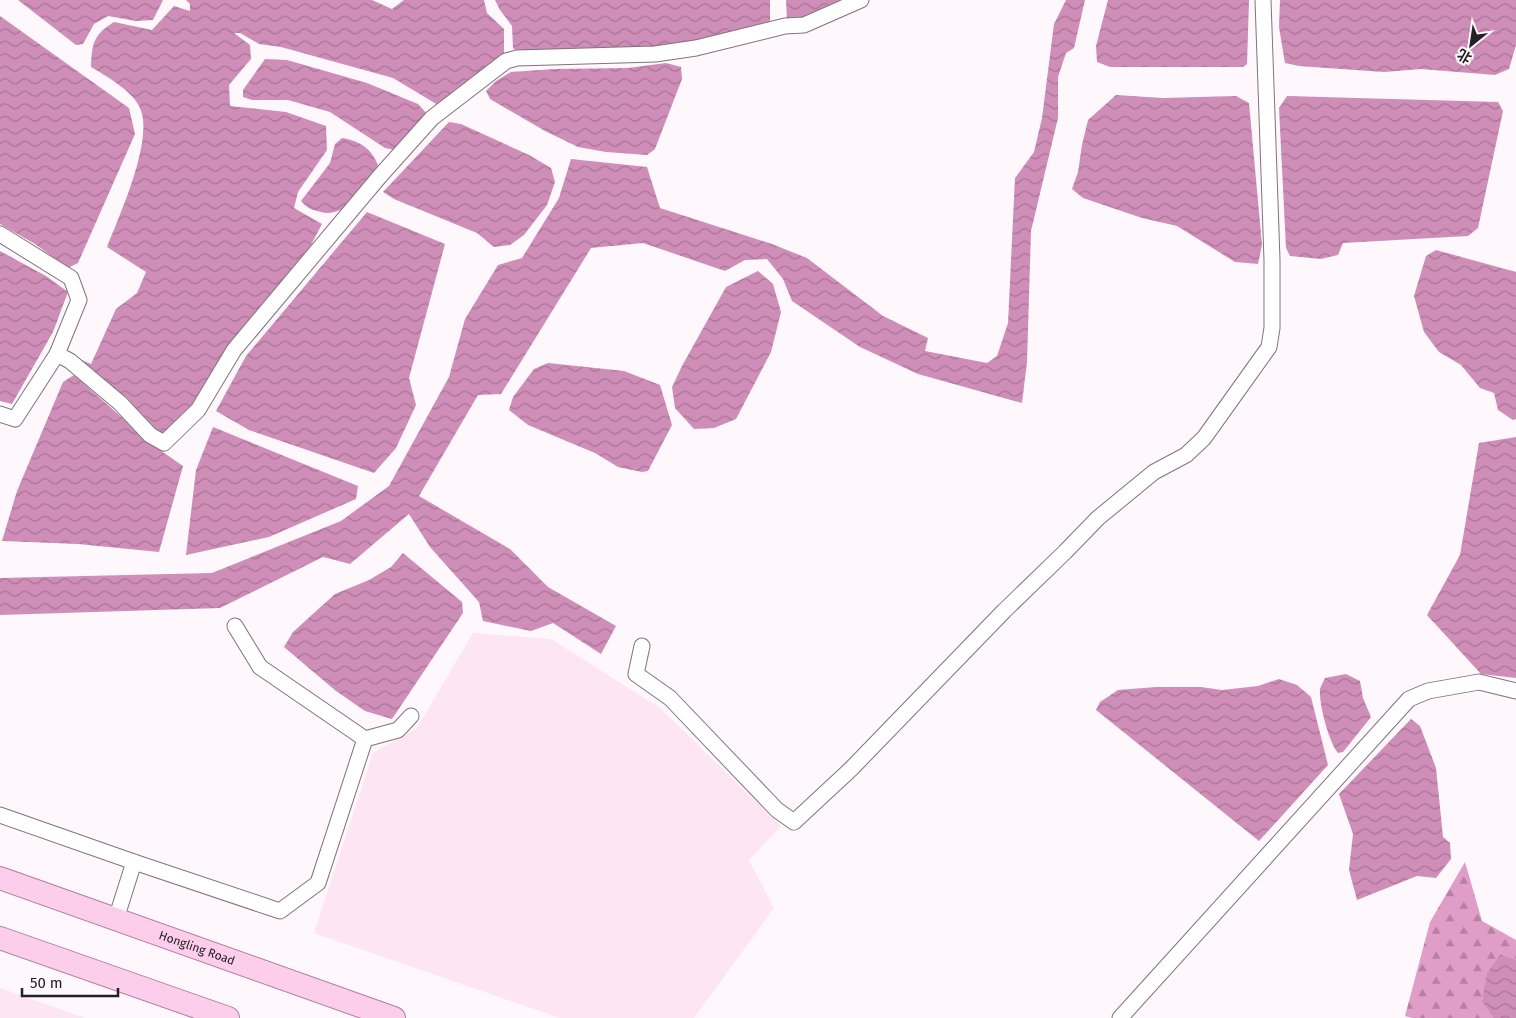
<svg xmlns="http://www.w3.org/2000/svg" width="1516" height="1018" font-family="'Fira Sans','Noto Sans SC',sans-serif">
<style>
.built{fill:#fde5f3}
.forest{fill:url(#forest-firs)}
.water{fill:url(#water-waves)}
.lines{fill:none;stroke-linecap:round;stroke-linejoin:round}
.minor-casing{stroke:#81737b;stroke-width:17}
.primary-casing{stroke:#af7c9d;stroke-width:24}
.minor{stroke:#fff;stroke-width:15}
.primary{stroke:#fcceec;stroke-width:22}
.labels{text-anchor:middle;stroke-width:5;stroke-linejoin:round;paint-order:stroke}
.street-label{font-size:12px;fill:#252023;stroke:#fef7fb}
</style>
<defs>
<pattern id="forest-firs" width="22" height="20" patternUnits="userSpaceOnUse" patternTransform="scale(1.25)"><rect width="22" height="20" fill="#e09dc8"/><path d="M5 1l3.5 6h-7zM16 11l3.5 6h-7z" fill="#b580a2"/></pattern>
<pattern id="water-waves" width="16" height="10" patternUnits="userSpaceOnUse" patternTransform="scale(1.25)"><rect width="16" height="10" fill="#cf8eb8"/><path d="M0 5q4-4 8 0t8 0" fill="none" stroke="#a87495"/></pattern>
</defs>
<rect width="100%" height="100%" fill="#fef7fb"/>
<g class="built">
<path d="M 473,633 L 551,639 L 660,708 L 781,826 L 749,860 L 774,908 L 694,1018 L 560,1018 L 314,933 L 373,753 L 417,728 Z"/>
<path d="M 0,988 L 85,1018 L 0,1018 Z"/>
</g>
<path class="forest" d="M 1465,862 L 1482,921 L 1516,940 L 1516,960 L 1501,954 L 1482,1000 L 1493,1018 L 1412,1018 L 1405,1016 L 1430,922 Z"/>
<g class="water">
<path d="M 18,0 L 163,0 L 153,20 L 136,21 L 108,16 L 94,24 L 83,44 L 76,45 Z"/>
<path d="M 186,0 L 372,0 L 392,9 L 404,0 L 484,0 L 487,13 L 504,29 L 504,59 L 438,105 L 393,78 L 281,47 L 259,44 L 240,33 L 234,33 L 250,45 L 251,59 L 229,85 L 230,106 L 286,112 L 326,126 L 327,150 L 298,192 L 294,208 L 322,224 L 311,245 L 227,354 L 190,415 L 166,435 L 153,432 L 126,397 L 81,366 L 77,358 L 91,364 L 116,309 L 137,293 L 146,272 L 107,247 C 119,216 156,136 139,106 C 131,90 106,76 91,67 C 92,44 93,35 114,22 L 152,30 L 174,6 L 190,11 L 190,4 Z"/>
<path d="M 495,0 L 770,0 L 770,21 L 757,32 L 700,45 L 519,53 L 513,48 L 512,26 L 500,10 Z"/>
<path d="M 786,0 L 845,0 L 803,21 L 787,21 Z"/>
<path d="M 1066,0 L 1085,0 L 1074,48 L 1066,53 L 1058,77 L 1058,118 L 1031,231 L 1027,362 L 1022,403 L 918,374 L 860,347 L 792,301 L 783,279 L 767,259 L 745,260 L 725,271 L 643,243 L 591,248 L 501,394 L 478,395 L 419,496 L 510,549 L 548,587 L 616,626 L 601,654 L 553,623 L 531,631 L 483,621 L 479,602 L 430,547 L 409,514 L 350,564 L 323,557 L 220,608 L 0,615 L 0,578 L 212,573 L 341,521 L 389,486 L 449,377 L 465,319 L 498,265 L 522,258 L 559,198 L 571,159 L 647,167 L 660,208 L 772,244 L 807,258 L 883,316 L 928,338 L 925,351 L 987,363 L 997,356 L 1008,323 L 1015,178 L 1034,152 L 1042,118 L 1054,24 Z"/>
<path d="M 1108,0 L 1249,0 L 1247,64 L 1243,67 L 1110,67 L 1097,62 L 1096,46 Z"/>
<path d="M 1280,0 L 1516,0 L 1516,45 L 1509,69 L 1495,75 L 1421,69 L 1384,72 L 1299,66 L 1285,63 L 1279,27 Z"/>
<path d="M 0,16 L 129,108 L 135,134 L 78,263 L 68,268 L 35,244 L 0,224 Z"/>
<path d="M 265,59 L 287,60 L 367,83 L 418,104 L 429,116 L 395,150 L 385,148 L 330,112 L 288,100 L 252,100 L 243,97 L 243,90 Z"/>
<path d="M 666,63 L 681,67 L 682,79 L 655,149 L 647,155 L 606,152 L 578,147 L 545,131 L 490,99 L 486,91 L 496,81 L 511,72 L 555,69 L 628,68 Z"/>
<path d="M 1116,95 L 1163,98 L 1236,96 L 1249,103 L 1262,245 L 1258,264 L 1235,262 L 1177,226 L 1142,218 L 1083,198 L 1072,189 L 1078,172 L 1082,145 L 1088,120 Z"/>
<path d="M 1287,96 L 1498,102 L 1503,111 L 1478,228 L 1468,236 L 1343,243 L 1338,255 L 1321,259 L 1290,256 L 1286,248 L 1279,108 Z"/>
<path d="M 449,122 L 461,124 L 529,155 L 551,168 L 555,182 L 547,205 L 524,235 L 510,245 L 494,247 L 477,233 L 394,199 L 383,192 Z"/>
<path d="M 342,138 C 360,141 371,148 378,165 C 366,184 348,219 321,212 C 312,210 308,209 301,201 L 330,163 L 335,144 Z"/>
<path d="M 367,212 L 445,244 L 409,378 L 416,405 L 396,448 L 374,473 L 249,430 L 216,411 L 246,356 Z"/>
<path d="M 1436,250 L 1516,272 L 1516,419 L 1513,420 L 1498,410 L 1494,393 L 1480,388 L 1461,365 L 1439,352 L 1424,332 L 1414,296 L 1426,256 Z"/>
<path d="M 0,251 L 46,276 L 68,292 L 53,332 L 12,404 L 0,401 Z"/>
<path d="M 758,271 L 773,284 L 781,312 L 771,352 L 736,419 L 714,428 L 694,429 L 675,408 L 672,387 L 682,366 L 726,287 Z"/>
<path d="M 548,363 L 624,371 L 660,385 L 672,425 L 648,471 L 642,472 L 618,467 L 595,453 L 528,425 L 509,410 L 513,397 L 534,369 Z"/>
<path d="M 74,375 L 154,446 L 183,466 L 159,552 L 78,544 L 2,541 L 17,491 L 63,382 Z"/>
<path d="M 213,427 L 358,486 L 356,499 L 269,537 L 186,555 L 196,470 Z"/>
<path d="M 1516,437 L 1516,678 L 1481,674 L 1427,615 L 1460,555 L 1479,443 Z"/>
<path d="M 403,553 L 462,602 L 463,613 L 392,719 L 365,711 L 336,691 L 284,647 L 293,632 L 335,594 L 369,580 L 391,567 Z"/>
<path d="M 1346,674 L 1360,681 L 1363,698 L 1371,717 L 1343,752 L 1338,753 C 1329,742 1320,708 1320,693 C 1319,688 1323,683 1325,678 Z"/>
<path d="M 1279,679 L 1297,685 L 1311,697 L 1328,765 L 1259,841 L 1096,710 L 1100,702 L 1118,690 L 1156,687 L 1201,687 L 1222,690 L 1258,686 Z"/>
<path d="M 1411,719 L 1420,726 L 1436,768 L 1443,837 L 1450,843 L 1451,859 L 1436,878 L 1417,876 L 1357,900 L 1349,870 L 1353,834 L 1339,794 Z"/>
<path d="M 1501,954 L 1516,960 L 1516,1018 L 1493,1018 L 1482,1001 L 1487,973 Z"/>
</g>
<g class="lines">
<defs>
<g id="minor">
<path d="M 0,234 L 71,278 L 79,300 L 57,354 L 70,361 L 120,403 L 150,435 L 164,443 L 198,410 L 234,350 L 380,176 L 432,118 L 506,61 L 517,58 L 655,54 L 696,48 L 785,26 L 804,25 L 861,0"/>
<path d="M 0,414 L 15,419 L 57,354"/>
<path d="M 642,646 L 636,674 L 670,698 L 777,810 L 794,822 L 851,769 L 1004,611 L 1065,552 L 1098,518 L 1154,472 L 1186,455 L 1204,438 L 1269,347 L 1272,328 L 1272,260 L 1263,0"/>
<path d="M 365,739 L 398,730 L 411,716"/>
<path d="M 0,815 L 134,862 L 280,911 L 318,883 L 365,739 L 260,667 L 235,626"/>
<path d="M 116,919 L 134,862"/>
<path d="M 1120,1018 L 1409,699 L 1428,691 L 1479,682 L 1516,691"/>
</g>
<g id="primary">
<path id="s1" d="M 0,878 L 394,1018"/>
<path d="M 0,938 L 228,1018"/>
</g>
</defs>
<use href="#minor" class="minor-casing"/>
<use href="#primary" class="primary-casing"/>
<use href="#minor" class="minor"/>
<use href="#primary" class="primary"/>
</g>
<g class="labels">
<g class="street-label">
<text dy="4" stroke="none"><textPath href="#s1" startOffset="209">Hongling Road</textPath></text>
</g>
</g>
<g transform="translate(1471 45) rotate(210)" stroke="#fef7fb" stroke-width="4" paint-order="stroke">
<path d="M0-4L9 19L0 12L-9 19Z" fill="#252023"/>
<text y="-8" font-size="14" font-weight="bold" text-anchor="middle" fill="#252023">北</text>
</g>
<path d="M22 988v8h96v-8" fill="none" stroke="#252023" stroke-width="2.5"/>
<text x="30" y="988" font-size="15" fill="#252023" stroke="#fef7fb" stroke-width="4" paint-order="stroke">50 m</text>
</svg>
